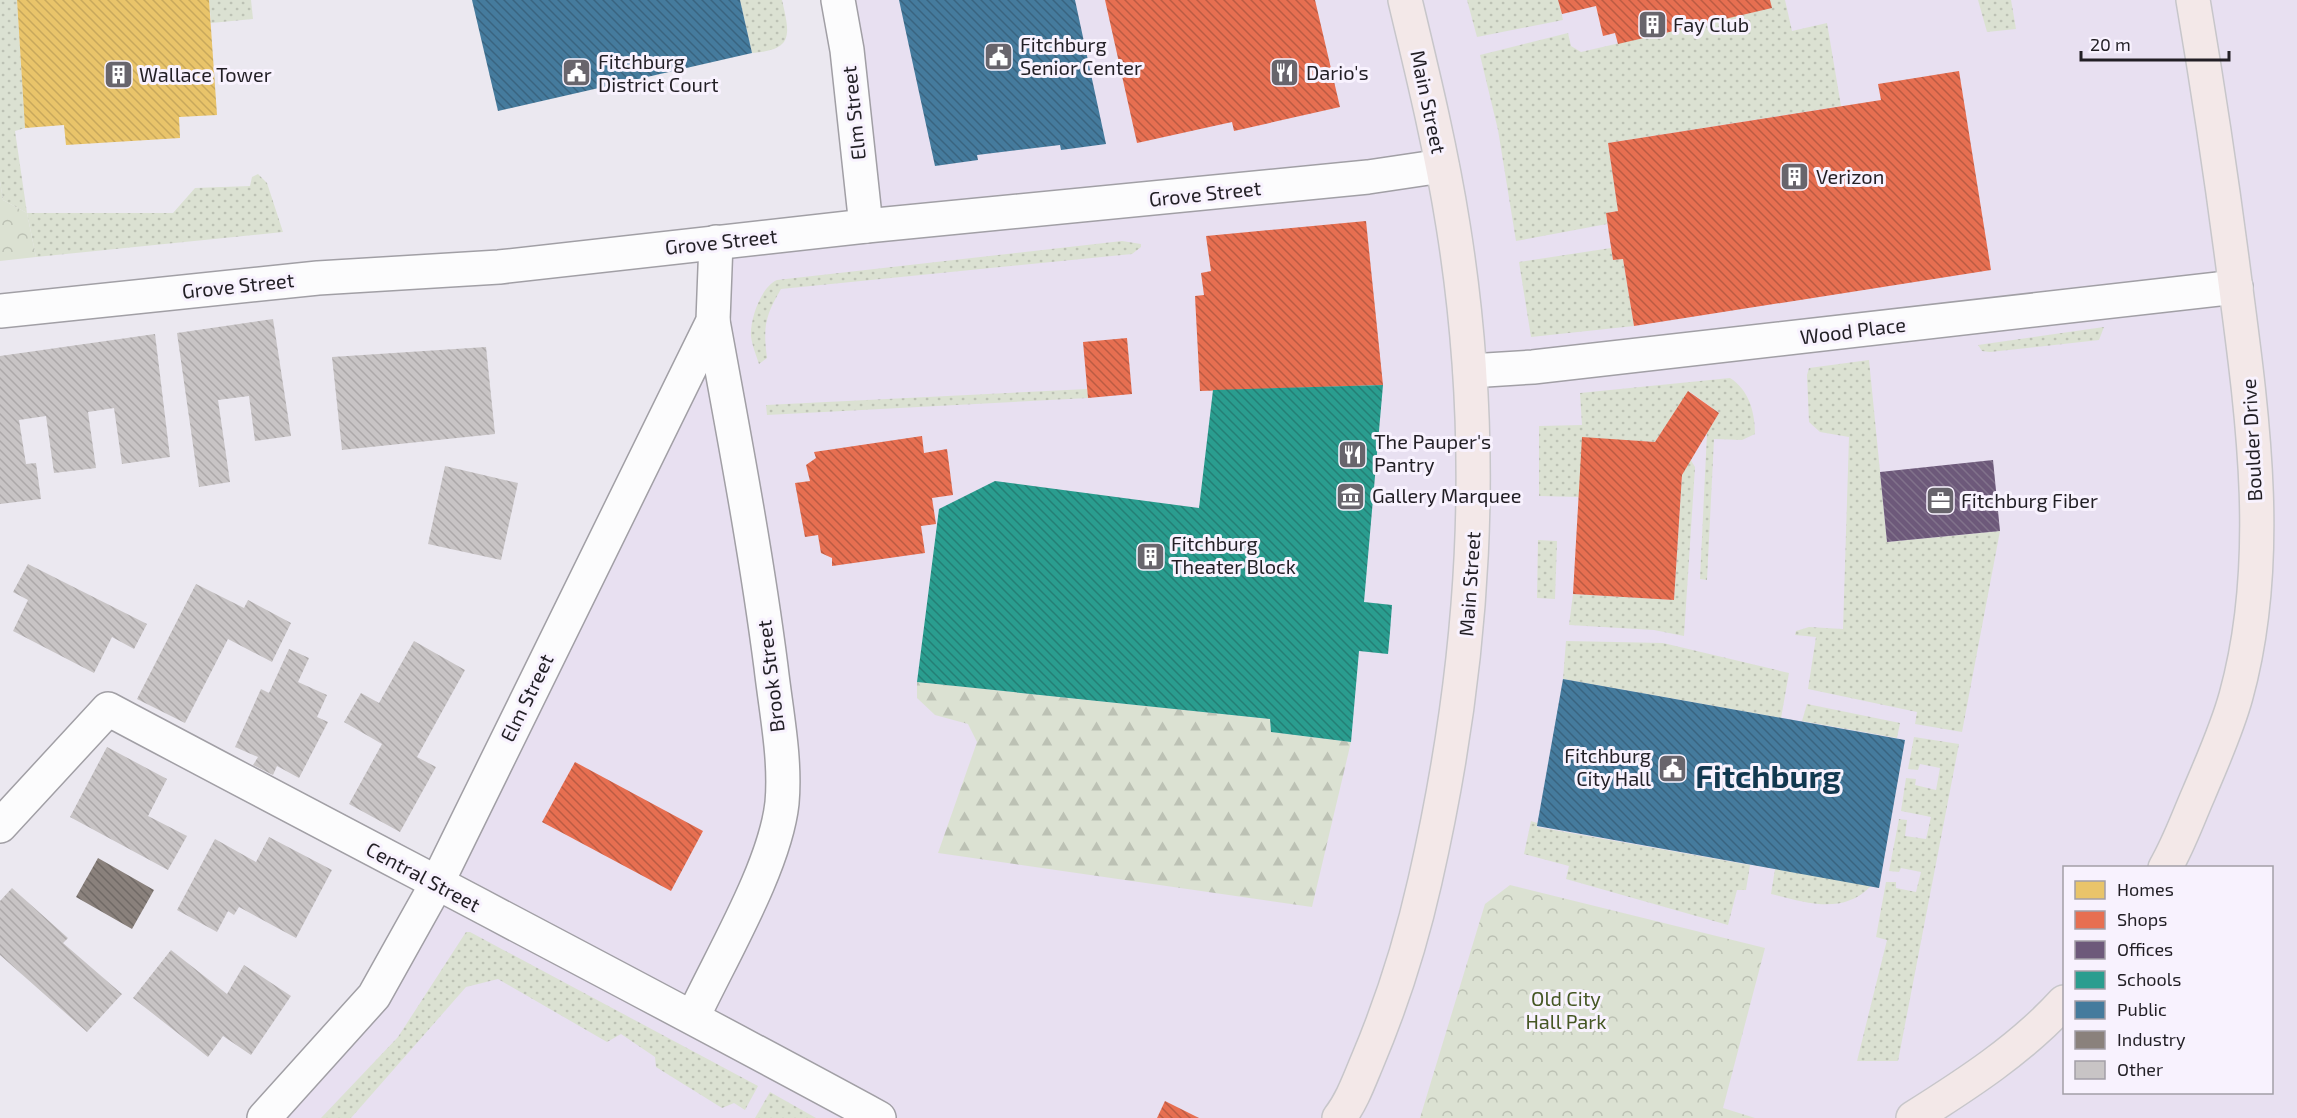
<svg xmlns="http://www.w3.org/2000/svg" width="2297" height="1118" font-family="'Exo 2',sans-serif">
<style>
.built{fill:#e8e0f1;fill-rule:evenodd}
.grass{fill:url(#grass-dots)}
.forest{fill:url(#forest-firs)}
.park{fill:url(#park-crowns)}
.homes{fill:url(#homes-back-hatch)}
.shops{fill:url(#shops-back-hatch)}
.offices{fill:url(#offices-back-hatch)}
.schools{fill:url(#schools-back-hatch)}
.public{fill:url(#public-back-hatch)}
.industry{fill:url(#industry-back-hatch)}
.building{fill:url(#building-back-hatch)}
.lines{fill:none;stroke-linecap:round;stroke-linejoin:round}
.minor-casing{stroke:#a19fa5;stroke-width:36}
.highway-casing{stroke:#c7c6ca;stroke-width:36}
.minor{stroke:#fcfcfd;stroke-width:33}
.highway{stroke:#f3e8e8;stroke-width:33}
.labels{text-anchor:middle;stroke-width:6;stroke-linejoin:round;paint-order:stroke}
.poi-label{font-size:20px;fill:#221f25;stroke:#f8f2fe;text-anchor:start}
.street-label{font-size:20px;fill:#221f25;stroke:#f8f2fe}
.park-label{font-size:20px;fill:#455724;stroke:#f8f2fe}
.town-label{font-size:32px;font-weight:bold;fill:#11384f;stroke:#f8f2fe}
</style>
<defs>
<pattern id="grass-dots" width="8" height="8" patternUnits="userSpaceOnUse" patternTransform="scale(1.5)"><rect width="8" height="8" fill="#dbe1d2"/><path d="M2 2h.1M6 6h.1" fill="none" stroke="#bcc1b4" stroke-width="1.8" stroke-linecap="round"/></pattern>
<pattern id="forest-firs" width="22" height="20" patternUnits="userSpaceOnUse" patternTransform="scale(1.5)"><rect width="22" height="20" fill="#dbe1d2"/><path d="M5 1l3.5 6h-7zM16 11l3.5 6h-7z" fill="#bcc1b4"/></pattern>
<pattern id="park-crowns" width="20" height="18" patternUnits="userSpaceOnUse" patternTransform="scale(1.5)"><rect width="20" height="18" fill="#dbe1d2"/><path d="M2 6a3 3 0 1 1 6 0M12 15a3 3 0 1 1 6 0" fill="none" stroke="#bcc1b4"/></pattern>
<pattern id="homes-back-hatch" width="6" height="6" patternUnits="userSpaceOnUse" patternTransform="scale(1.5)"><rect width="6" height="6" fill="#e9c46a"/><path d="M-1 5l2 2M0 0l6 6M5-1l2 2" fill="none" stroke="#c8a85c"/></pattern>
<pattern id="shops-back-hatch" width="6" height="6" patternUnits="userSpaceOnUse" patternTransform="scale(1.5)"><rect width="6" height="6" fill="#e76f51"/><path d="M-1 5l2 2M0 0l6 6M5-1l2 2" fill="none" stroke="#bb5b43"/></pattern>
<pattern id="offices-back-hatch" width="6" height="6" patternUnits="userSpaceOnUse" patternTransform="scale(1.5)"><rect width="6" height="6" fill="#6d597a"/><path d="M-1 5l2 2M0 0l6 6M5-1l2 2" fill="none" stroke="#81728b"/></pattern>
<pattern id="schools-back-hatch" width="6" height="6" patternUnits="userSpaceOnUse" patternTransform="scale(1.5)"><rect width="6" height="6" fill="#2a9d8f"/><path d="M-1 5l2 2M0 0l6 6M5-1l2 2" fill="none" stroke="#247f75"/></pattern>
<pattern id="public-back-hatch" width="6" height="6" patternUnits="userSpaceOnUse" patternTransform="scale(1.5)"><rect width="6" height="6" fill="#457b9d"/><path d="M-1 5l2 2M0 0l6 6M5-1l2 2" fill="none" stroke="#396480"/></pattern>
<pattern id="industry-back-hatch" width="6" height="6" patternUnits="userSpaceOnUse" patternTransform="scale(1.5)"><rect width="6" height="6" fill="#8a817c"/><path d="M-1 5l2 2M0 0l6 6M5-1l2 2" fill="none" stroke="#706965"/></pattern>
<pattern id="building-back-hatch" width="6" height="6" patternUnits="userSpaceOnUse" patternTransform="scale(1.5)"><rect width="6" height="6" fill="#c8c4c5"/><path d="M-1 5l2 2M0 0l6 6M5-1l2 2" fill="none" stroke="#aca8a9"/></pattern>
</defs>
<rect width="100%" height="100%" fill="#ebe8f0"/>
<path class="built" d="M 838,0 L 2297,0 L 2297,1118 L 264,1118 L 374,996 L 713,321 L 716,242 L 866,226 ZM 2064,868 L 2272,868 L 2272,1092 L 2064,1092 Z"/>
<g class="grass">
<path d="M 0,0 L 17,0 L 25,128 L 15,131 L 27,213 L 173,213 L 195,188 L 250,186 L 252,177 L 258,174 L 267,183 L 283,232 L 36,257 L 27,213 L 3,200 L 0,181 Z"/>
<path d="M 209,0 L 251,0 L 253,19 L 211,23 Z"/>
<path d="M 740,0 L 782,0 C 790,35 794,50 752,53 Z"/>
<path d="M 1467,0 L 1558,0 L 1563,20 L 1477,37 Z"/>
<path d="M 1770,0 L 1785,0 L 1792,31 L 1827,23 L 1841,106 L 1608,143 L 1618,211 L 1606,213 L 1607,224 L 1516,241 L 1498,130 L 1480,55 L 1568,33 L 1571,46 L 1581,52 L 1771,8 Z"/>
<path d="M 1978,0 L 2011,0 L 2016,29 L 1987,32 Z"/>
<path d="M 1122,241 L 1141,244 L 1141,247 L 1132,254 L 781,289 C 765,316 763,327 767,358 L 759,364 C 756,355 752,345 751,336 C 750,319 761,287 777,280 Z"/>
<path d="M 1611,248 L 1613,260 L 1623,259 L 1634,326 L 1531,337 L 1519,262 Z"/>
<path d="M 2104,327 L 2099,340 L 1990,352 L 1982,351 L 1978,345 Z"/>
<path d="M 1869,360 L 1887,542 L 2000,531 L 1962,732 L 1915,724 L 1917,712 L 1808,689 L 1816,637 L 1795,635 L 1796,631 L 1809,627 L 1843,629 L 1849,437 L 1820,432 L 1809,422 L 1807,375 L 1809,368 Z"/>
<path d="M 1730,378 C 1749,390 1755,412 1755,434 L 1742,440 L 1714,439 L 1707,580 L 1700,579 L 1707,433 L 1719,413 L 1689,391 L 1655,442 L 1583,438 L 1579,497 L 1539,496 L 1539,426 L 1582,425 L 1580,393 Z"/>
<path d="M 1087,389 L 1088,398 L 767,415 L 766,405 Z"/>
<path d="M 1690,459 L 1695,467 L 1684,636 L 1654,630 L 1569,625 L 1573,594 L 1674,600 L 1682,475 Z"/>
<path d="M 1538,540 L 1557,541 L 1555,599 L 1537,598 Z"/>
<path d="M 1566,641 L 1663,643 L 1789,673 L 1781,718 L 1563,679 Z"/>
<path d="M 1807,704 L 1900,723 L 1897,738 L 1802,721 Z"/>
<path d="M 1914,737 L 1959,744 L 1898,1061 L 1857,1061 L 1887,940 L 1876,937 L 1886,882 L 1896,882 L 1896,888 L 1916,892 L 1921,872 L 1901,868 L 1899,872 L 1889,871 L 1899,819 L 1907,820 L 1905,836 L 1926,839 L 1931,817 L 1901,811 L 1906,778 L 1916,779 L 1915,785 L 1936,790 L 1940,768 L 1920,764 L 1918,770 L 1908,769 Z"/>
<path d="M 1531,821 L 1537,823 L 1537,827 L 1750,865 L 1746,890 L 1737,890 L 1728,925 L 1566,879 L 1569,866 L 1524,854 Z"/>
<path d="M 1775,869 L 1871,886 C 1842,916 1805,902 1771,894 Z"/>
<path d="M 466,932 L 470,932 L 758,1086 L 745,1110 L 734,1103 L 722,1108 L 656,1067 L 655,1057 L 621,1034 L 607,1042 L 498,979 L 466,987 L 351,1118 L 321,1118 L 398,1037 Z"/>
<path d="M 770,1092 L 816,1118 L 755,1118 Z"/>
</g>
<path class="forest" d="M 917,682 L 1270,719 L 1271,732 L 1351,742 L 1312,907 L 938,853 L 977,742 L 968,724 L 935,715 L 917,698 Z"/>
<g class="park">
<path d="M 0,181 L 3,200 L 27,213 L 36,257 L 0,261 Z"/>
<path d="M 1510,885 L 1765,948 L 1723,1108 L 1755,1118 L 1420,1118 L 1485,904 Z"/>
</g>
<path class="homes" d="M 17,0 L 209,0 L 217,115 L 179,117 L 180,138 L 66,145 L 64,125 L 25,128 Z"/>
<g class="shops">
<path d="M 1105,0 L 1315,0 L 1340,107 L 1234,131 L 1232,122 L 1137,143 Z"/>
<path d="M 1558,0 L 1770,0 L 1772,8 L 1618,44 L 1615,33 L 1603,36 L 1596,6 L 1562,14 Z"/>
<path d="M 1959,71 L 1991,270 L 1634,326 L 1623,259 L 1613,260 L 1609,234 L 1606,213 L 1618,211 L 1608,143 L 1881,100 L 1878,84 Z"/>
<path d="M 1366,221 L 1383,385 L 1200,391 L 1195,296 L 1204,295 L 1201,273 L 1211,271 L 1206,236 Z"/>
<path d="M 1127,338 L 1132,394 L 1088,398 L 1083,342 Z"/>
<path d="M 1688,391 L 1719,413 L 1682,475 L 1674,600 L 1573,594 L 1582,437 L 1655,442 Z"/>
<path d="M 922,436 L 924,453 L 947,449 L 953,495 L 932,498 L 936,524 L 921,526 L 925,553 L 832,566 L 832,558 L 821,553 L 818,535 L 805,537 L 795,483 L 810,481 L 806,465 L 816,458 L 814,452 Z"/>
<path d="M 575,762 L 703,831 L 671,891 L 542,822 Z"/>
<path d="M 1165,1101 L 1199,1118 L 1157,1118 Z"/>
</g>
<path class="offices" d="M 1993,460 L 2000,531 L 1887,542 L 1880,472 Z"/>
<path class="schools" d="M 1383,385 L 1364,602 L 1392,605 L 1390,632 L 1388,654 L 1359,651 L 1351,742 L 1271,732 L 1270,719 L 917,682 L 939,509 L 995,481 L 1199,508 L 1213,390 Z"/>
<g class="public">
<path d="M 472,0 L 740,0 L 752,53 L 498,111 Z"/>
<path d="M 899,0 L 1075,0 L 1106,144 L 1061,150 L 1060,145 L 977,155 L 978,160 L 935,166 Z"/>
<path d="M 1563,679 L 1905,740 L 1879,888 L 1537,826 Z"/>
</g>
<path class="industry" d="M 98,858 L 154,890 L 132,929 L 76,897 Z"/>
<g class="building">
<path d="M 273,319 L 291,436 L 255,441 L 249,396 L 218,400 L 230,482 L 199,487 L 177,333 Z"/>
<path d="M 155,334 L 170,457 L 122,464 L 114,408 L 88,412 L 96,468 L 54,473 L 46,416 L 19,420 L 26,464 L 36,463 L 41,499 L 0,504 L 0,356 Z"/>
<path d="M 486,347 L 495,434 L 342,450 L 332,357 Z"/>
<path d="M 445,466 L 518,483 L 501,560 L 428,544 Z"/>
<path d="M 28,564 L 147,624 L 134,649 L 112,637 L 94,673 L 13,631 L 28,600 L 13,592 Z"/>
<path d="M 196,584 L 244,608 L 248,600 L 291,623 L 272,662 L 228,639 L 185,723 L 137,699 Z"/>
<path d="M 414,641 L 465,670 L 417,757 L 436,767 L 400,832 L 349,804 L 382,744 L 344,722 L 361,693 L 379,703 Z"/>
<path d="M 289,649 L 309,658 L 298,682 L 327,695 L 317,717 L 328,722 L 299,778 L 277,766 L 273,775 L 253,765 L 258,757 L 235,747 L 261,689 L 269,693 Z"/>
<path d="M 107,747 L 167,779 L 148,816 L 187,836 L 168,870 L 70,817 Z"/>
<path d="M 269,837 L 332,870 L 296,938 L 239,907 L 234,915 L 228,911 L 217,932 L 177,910 L 215,839 L 256,862 Z"/>
<path d="M 12,888 L 68,938 L 63,943 L 122,994 L 87,1032 L 0,955 L 0,901 Z"/>
<path d="M 171,950 L 227,994 L 244,965 L 291,996 L 251,1055 L 223,1036 L 208,1057 L 133,998 Z"/>
</g>
<g class="lines">
<defs>
<g id="minor">
<path d="M 838,0 L 847,50 L 866,226"/>
<path d="M 0,311 L 318,278 L 499,267 L 866,226 L 1368,177 L 1442,166"/>
<path d="M 1470,371 L 1533,367 L 2236,287"/>
<path d="M 0,826 L 108,709 C 365,846 623,979 879,1118"/>
<path d="M 693,1017 C 721,957 775,867 782,803 C 786,759 776,711 771,667 C 756,551 734,436 713,321"/>
<path d="M 264,1118 L 374,996 L 436,885 L 713,321 L 716,242"/>
</g>
<g id="highway">
<path d="M 2165,868 C 2179,844 2188,818 2199,793 C 2212,762 2227,729 2236,696 C 2273,562 2253,418 2235,282 C 2223,188 2209,94 2193,0"/>
<path d="M 1339,1118 C 1352,1101 1359,1081 1367,1062 C 1392,1003 1411,943 1425,881 C 1475,662 1489,448 1453,225 C 1441,149 1423,75 1405,0"/>
<path d="M 1913,1118 C 1967,1084 2021,1049 2064,1002"/>
</g>
</defs>
<use href="#minor" class="minor-casing"/>
<use href="#highway" class="highway-casing"/>
<use href="#minor" class="minor"/>
<use href="#highway" class="highway"/>
</g>
<defs>
<symbol id="building-square" viewBox="-11 -11 22 22"><rect x="-9" y="-9" width="18" height="18" rx="4" fill="#68656c" stroke="#f8f2fe"/><path d="M-4-6H4V6H1V3H-1V6H-4ZM-2.5-4.3h1.7v1.8h-1.7ZM.8-4.3h1.7v1.8H.8ZM-2.5-1h1.7V.8h-1.7ZM.8-1h1.7V.8H.8Z" fill="#fff"/></symbol>
<symbol id="civic-square" viewBox="-11 -11 22 22"><rect x="-9" y="-9" width="18" height="18" rx="4" fill="#68656c" stroke="#f8f2fe"/><path d="M-.6-6.5H3V-4.5H.6V-3L4-1V1h2V6H-6V1h2V-1L-.6-3ZM-1.2 2.5V6h2.4V2.5Z" fill="#fff"/></symbol>
<symbol id="restaurant-square" viewBox="-11 -11 22 22"><rect x="-9" y="-9" width="18" height="18" rx="4" fill="#68656c" stroke="#f8f2fe"/><path d="M-5-6h1v4h1v-4h1v4h1v-4h1v5L-1.5 .5V6h-2V.5L-5-1ZM5-6V6H3V1.5H1.5Q1.5-4 5-6Z" fill="#fff"/></symbol>
<symbol id="museum-square" viewBox="-11 -11 22 22"><rect x="-9" y="-9" width="18" height="18" rx="4" fill="#68656c" stroke="#f8f2fe"/><path d="M0-6L6-3V-2H-6V-3ZM-5-1h2V3h-2ZM-1-1h2V3h-2ZM3-1h2V3H3ZM-6 4H6V6H-6Z" fill="#fff"/></symbol>
<symbol id="office-square" viewBox="-11 -11 22 22"><rect x="-9" y="-9" width="18" height="18" rx="4" fill="#68656c" stroke="#f8f2fe"/><path d="M-6-3h4V-5.5h4V-3h4V5H-6ZM-1-4.5V-3h2v-1.5ZM-6 0V1H6V0Z" fill="#fff"/></symbol>
</defs>
<g fill-rule="evenodd">
<use href="#building-square" x="1636" y="8" width="33" height="33"/>
<use href="#civic-square" x="982" y="40" width="33" height="33"/>
<use href="#civic-square" x="560" y="56" width="33" height="33"/>
<use href="#restaurant-square" x="1268" y="56" width="33" height="33"/>
<use href="#building-square" x="102" y="58" width="33" height="33"/>
<use href="#building-square" x="1778" y="160" width="33" height="33"/>
<use href="#restaurant-square" x="1336" y="438" width="33" height="33"/>
<use href="#museum-square" x="1334" y="480" width="33" height="33"/>
<use href="#office-square" x="1924" y="484" width="33" height="33"/>
<use href="#building-square" x="1134" y="540" width="33" height="33"/>
<use href="#civic-square" x="1656" y="752" width="33" height="33"/>
</g>
<g class="labels">
<g class="poi-label">
<text x="1673" y="32">Fay Club</text>
<text x="1020" y="52">Fitchburg<tspan x="1020" dy="23">Senior Center</tspan></text>
<text x="598" y="69">Fitchburg<tspan x="598" dy="23">District Court</tspan></text>
<text x="1306" y="80">Dario's</text>
<text x="139" y="82">Wallace Tower</text>
<text x="1816" y="184">Verizon</text>
<text x="1374" y="449">The Pauper's<tspan x="1374" dy="23">Pantry</tspan></text>
<text x="1372" y="503">Gallery Marquee</text>
<text x="1961" y="508">Fitchburg Fiber</text>
<text x="1171" y="551">Fitchburg<tspan x="1171" dy="23">Theater Block</tspan></text>
<text x="1651" y="763" text-anchor="end">Fitchburg<tspan x="1651" dy="23">City Hall</tspan></text>
</g>
<g class="street-label">
<text transform="translate(1428 102) rotate(78)" y="7">Main Street</text>
<text transform="translate(854 113) rotate(-96)" y="7">Elm Street</text>
<text transform="translate(1205 194) rotate(-6)" y="7">Grove Street</text>
<text transform="translate(721 242) rotate(-6)" y="7">Grove Street</text>
<text transform="translate(238 286) rotate(-6)" y="7">Grove Street</text>
<text transform="translate(1853 331) rotate(-7)" y="7">Wood Place</text>
<text transform="translate(2252 440) rotate(-93)" y="7">Boulder Drive</text>
<text transform="translate(1470 584) rotate(-86)" y="7">Main Street</text>
<text transform="translate(771 676) rotate(-97)" y="7">Brook Street</text>
<text transform="translate(527 698) rotate(-64)" y="7">Elm Street</text>
<text transform="translate(423 877) rotate(28)" y="7">Central Street</text>
</g>
<g class="park-label">
<text x="1566" y="1006">Old City<tspan x="1566" dy="23">Hall Park</tspan></text>
</g>
<g class="town-label">
<text x="1768" y="788">Fitchburg</text>
</g>
</g>
<rect x="2063" y="866" width="210" height="228" fill="#f8f2fe" stroke="#a29ea7" stroke-width="1.5"/>
<rect x="2075" y="881" width="30" height="18" fill="#e9c46a" stroke="#a29ea7" stroke-width="1.5"/>
<text x="2117" y="896" font-size="18" fill="#221f25">Homes</text>
<rect x="2075" y="911" width="30" height="18" fill="#e76f51" stroke="#a29ea7" stroke-width="1.5"/>
<text x="2117" y="926" font-size="18" fill="#221f25">Shops</text>
<rect x="2075" y="941" width="30" height="18" fill="#6d597a" stroke="#a29ea7" stroke-width="1.5"/>
<text x="2117" y="956" font-size="18" fill="#221f25">Offices</text>
<rect x="2075" y="971" width="30" height="18" fill="#2a9d8f" stroke="#a29ea7" stroke-width="1.5"/>
<text x="2117" y="986" font-size="18" fill="#221f25">Schools</text>
<rect x="2075" y="1001" width="30" height="18" fill="#457b9d" stroke="#a29ea7" stroke-width="1.5"/>
<text x="2117" y="1016" font-size="18" fill="#221f25">Public</text>
<rect x="2075" y="1031" width="30" height="18" fill="#8a817c" stroke="#a29ea7" stroke-width="1.5"/>
<text x="2117" y="1046" font-size="18" fill="#221f25">Industry</text>
<rect x="2075" y="1061" width="30" height="18" fill="#c8c4c5" stroke="#a29ea7" stroke-width="1.5"/>
<text x="2117" y="1076" font-size="18" fill="#221f25">Other</text>
<path d="M2081 51v9h148v-9" fill="none" stroke="#221f25" stroke-width="3"/>
<text x="2090" y="51" font-size="18" fill="#221f25" stroke="#f8f2fe" stroke-width="4.5" paint-order="stroke">20 m</text>
</svg>
